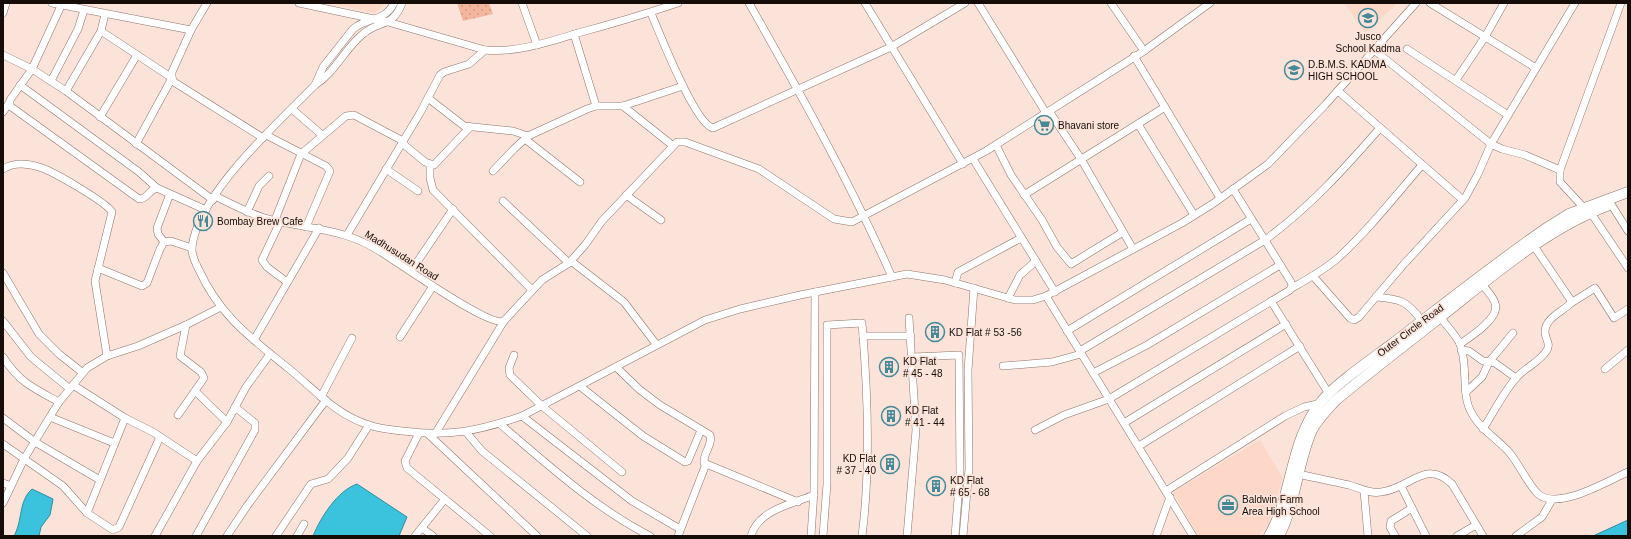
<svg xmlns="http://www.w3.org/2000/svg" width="1631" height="539" font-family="Arial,sans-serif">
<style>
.built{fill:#fdd8c8}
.park{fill:url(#park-dots)}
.water{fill:#3bc3dd;stroke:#308c9d}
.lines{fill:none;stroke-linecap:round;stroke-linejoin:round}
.street-casing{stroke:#8f756a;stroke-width:8}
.secondary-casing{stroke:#8f756a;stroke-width:11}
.street{stroke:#fff;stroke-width:7}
.secondary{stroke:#fff;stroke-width:10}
.labels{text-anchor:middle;stroke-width:3.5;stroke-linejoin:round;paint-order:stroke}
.poi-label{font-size:10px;fill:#160d09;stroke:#fbe3d9;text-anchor:start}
.street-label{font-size:10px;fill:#160d09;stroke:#fbe3d9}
</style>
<defs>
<pattern id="park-dots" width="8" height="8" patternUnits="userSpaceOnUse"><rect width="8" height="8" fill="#f4b69c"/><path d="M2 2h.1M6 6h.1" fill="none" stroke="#d09b85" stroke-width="1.8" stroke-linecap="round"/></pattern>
</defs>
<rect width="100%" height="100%" fill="#fbe3d9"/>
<g class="built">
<path d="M 330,3 L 386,3 L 375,13 Z"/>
<path d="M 1344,3 L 1398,3 L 1365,33 Z"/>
<path d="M 1260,440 L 1283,478 L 1268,526 L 1258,536 L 1198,536 L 1173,492 Z"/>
</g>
<path class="park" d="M 457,3 L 489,3 L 493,14 L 463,21 Z"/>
<g class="water">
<path d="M 357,484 L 407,517 L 399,536 L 313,536 C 321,517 337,491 357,484 Z"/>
<path d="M 32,489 L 53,499 L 50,515 L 41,527 L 39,536 L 14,536 C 23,520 18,502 32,489 Z"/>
<path d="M 1628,520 L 1628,536 L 1593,536 Z"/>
</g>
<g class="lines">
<defs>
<g id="street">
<path d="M 52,3 L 191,30"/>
<path d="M 207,3 L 191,30 L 172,72 L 172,78 L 174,82 L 263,138"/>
<path d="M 299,3 L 388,22 L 485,50 C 516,53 549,42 578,33 C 612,24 645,14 678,3"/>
<path d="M 402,3 C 393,28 379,20 363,34 C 344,49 336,72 315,85 C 278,123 198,194 192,247 C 191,255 196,264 199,270 C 220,316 251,338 288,368 C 314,389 336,415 369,425 C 380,429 392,430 403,431 C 449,437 478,431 522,416 L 705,320 L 740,309 L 800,295 L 907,274 L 945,280 L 1015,300 L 1033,300 L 1046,296 L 1182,223 L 1214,203 L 1268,164 L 1325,105 L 1416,3"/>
<path d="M 522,3 L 537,45"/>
<path d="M 749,3 C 800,93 850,182 892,277"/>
<path d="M 865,3 L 963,164"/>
<path d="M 978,3 L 1046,113"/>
<path d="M 1111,3 L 1144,51"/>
<path d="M 1430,3 L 1536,68"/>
<path d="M 61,6 L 32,69 L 10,100 L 10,106 L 139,199 C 148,199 148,190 157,188 L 206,210"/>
<path d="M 3,13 L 6,3"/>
<path d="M 651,13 C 659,32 695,124 713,128 L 891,47 L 965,3"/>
<path d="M 101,31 L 172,78 L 136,144"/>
<path d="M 574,34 L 596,106"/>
<path d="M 1407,49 L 1508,115"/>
<path d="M 1374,50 L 1491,144 L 1502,149 L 1525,155 L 1560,170"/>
<path d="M 3,55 L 32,69 L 66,91 L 213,200"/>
<path d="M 1134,56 L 1220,198"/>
<path d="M 1456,80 L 1485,37 L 1504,3"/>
<path d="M 51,81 L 78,29 L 84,10"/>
<path d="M 20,85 L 139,172 L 157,188"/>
<path d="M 315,85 L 323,67 L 353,29 C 368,16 384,23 394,3"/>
<path d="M 66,91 L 101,31 L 105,14"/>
<path d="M 1338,91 L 1463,200"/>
<path d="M 428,98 L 464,126 L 513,131 L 528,136 L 587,109 L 596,106 L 623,106 L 683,86"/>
<path d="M 623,106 L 672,145"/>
<path d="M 292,109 L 322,135"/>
<path d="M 1049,111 L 1081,159 L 1133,249"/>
<path d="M 3,112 L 9,103"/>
<path d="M 100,117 L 137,55"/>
<path d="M 1138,124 L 1194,215"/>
<path d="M 266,135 L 326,166 L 330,171 L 306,227"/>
<path d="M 525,139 L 580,182"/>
<path d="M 402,143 L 425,162 L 434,165 L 470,127"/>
<path d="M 996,145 L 1011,175 L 1042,220 L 1057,247 L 1071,264 L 1123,232"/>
<path d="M 973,159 L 1055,292"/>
<path d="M 430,165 L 430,178 L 433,190 L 532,290"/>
<path d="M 3,169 C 14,162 26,163 39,167 C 51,170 106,202 112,212 L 95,281 L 107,356"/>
<path d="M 386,169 L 418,191"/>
<path d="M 493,171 L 514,149 L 528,136"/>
<path d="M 626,195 L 661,220"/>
<path d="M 1024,195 L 1165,107"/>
<path d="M 215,196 C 231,204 248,213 265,218 C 307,230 343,227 381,252 C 399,263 490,328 504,321"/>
<path d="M 503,201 L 569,263"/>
<path d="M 1611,204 L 1628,231"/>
<path d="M 1584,208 L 1560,182 L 1560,170 L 1621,3"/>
<path d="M 247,212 L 259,186 L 269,176"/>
<path d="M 1591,213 L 1628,268"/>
<path d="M 275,220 L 301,154 L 346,116 L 354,115 L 403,141"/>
<path d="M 280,222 L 262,260 L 267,267 L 287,282"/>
<path d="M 347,235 L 420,113 L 440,75 L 444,72 L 469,64 L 485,50"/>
<path d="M 164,242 L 158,234 L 157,228 L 170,194"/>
<path d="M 571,261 L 624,302 L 656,344"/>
<path d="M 98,268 L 142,286 L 147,283 L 160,249 L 164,242 L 171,241 L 192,248"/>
<path d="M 411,271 L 453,209"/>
<path d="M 3,273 L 39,334 L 59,354 L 83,373"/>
<path d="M 1313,276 L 1350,318 L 1354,320 L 1359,317 L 1404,264 L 1465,198 L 1478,174 L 1491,144 L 1575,3"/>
<path d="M 955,283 L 958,272 L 1021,238"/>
<path d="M 1292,288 C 1308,279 1324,270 1338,258 C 1369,230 1395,196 1422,165"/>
<path d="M 1046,296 L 1193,536"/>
<path d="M 1376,297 C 1401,299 1407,301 1422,321"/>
<path d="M 1008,298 L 1020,275 L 1036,261"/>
<path d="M 1271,301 L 1329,394"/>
<path d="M 1571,303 L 1595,288 L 1614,318 L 1628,309"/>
<path d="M 1440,317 C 1447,326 1456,335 1460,344 C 1467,362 1463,383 1467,401 C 1472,424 1494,436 1509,452 C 1519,464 1528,484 1538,494 C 1558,511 1607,481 1628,472"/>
<path d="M 3,321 L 31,357 L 70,389"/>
<path d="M 1067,331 L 1251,219"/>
<path d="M 863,336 L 911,336"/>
<path d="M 400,337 L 433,286"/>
<path d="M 254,340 L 319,228"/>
<path d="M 1460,344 C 1470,337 1501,318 1495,303 C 1493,296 1486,290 1482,284"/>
<path d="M 1461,350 L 1469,351 L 1483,361 L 1495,363 L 1516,378"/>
<path d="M 1080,351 L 1265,240 C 1310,207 1344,169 1380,128"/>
<path d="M 514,355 L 509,368 L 510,375 L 542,406 L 622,472"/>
<path d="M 3,357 C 19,382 33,388 59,402"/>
<path d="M 913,357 L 959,355 L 960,473 L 955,536"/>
<path d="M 1003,366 L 1052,362 L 1081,354"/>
<path d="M 616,367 L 640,390 L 660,405 L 710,435 C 713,445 703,453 704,463 L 798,502"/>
<path d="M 1605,369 L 1628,350"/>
<path d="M 1093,373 L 1147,345 L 1280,265"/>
<path d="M 73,385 L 125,418 L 153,432 L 197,461"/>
<path d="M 581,387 L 643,436 L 685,462 L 688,461 L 701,430"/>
<path d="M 195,391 L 227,422"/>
<path d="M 1466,392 L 1482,377 L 1489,362 L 1513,333"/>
<path d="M 321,397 L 352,338"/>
<path d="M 178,415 L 204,378 L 201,372 L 180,356 L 186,325"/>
<path d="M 522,416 L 632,501 L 680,529"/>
<path d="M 50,417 L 114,443"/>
<path d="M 3,418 L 35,442 L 100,480"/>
<path d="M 1124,423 L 1286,324"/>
<path d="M 500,424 C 547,464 595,508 650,536"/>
<path d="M 1483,429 C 1494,412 1504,391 1517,377 C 1526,367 1540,362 1547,350 C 1551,343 1545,339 1545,332 C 1545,318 1562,312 1571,303 L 1570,299 L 1534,246"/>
<path d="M 1035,430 L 1064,415 L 1109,399 L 1290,290 L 1292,285 L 1291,282 L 1233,189"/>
<path d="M 466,432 L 482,451 L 587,536"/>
<path d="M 419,433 L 405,461 L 407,468 L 490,536"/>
<path d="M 428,434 L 537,536"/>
<path d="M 435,434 L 504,321 L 542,280 L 569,263 L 585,245 L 602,221 L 677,142 L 685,142 L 759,169 L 834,219 L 852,222 L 986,151 L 1144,51 L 1210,3"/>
<path d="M 3,444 L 63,486 L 87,513 L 113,530 L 119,527 L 160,437"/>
<path d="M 1139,446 L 1300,346"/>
<path d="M 1298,474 C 1315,478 1332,481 1349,485 C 1360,488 1369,494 1381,492 C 1410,489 1425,458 1452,484 L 1483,536"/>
<path d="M 3,483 L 11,486"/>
<path d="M 1401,486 L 1426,536"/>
<path d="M 1166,491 L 1285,416 L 1304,407 L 1322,403"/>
<path d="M 1364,491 L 1368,536"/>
<path d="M 3,503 L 24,459 L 59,402 L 87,368 L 107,356 L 138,346 L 186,325 L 221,307"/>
<path d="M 87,513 L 125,418"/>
<path d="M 422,528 L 433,536"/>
<path d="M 155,536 L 197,461 L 227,422 L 246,387 L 270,354"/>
<path d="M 196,536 L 255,430 L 255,423 L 235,407"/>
<path d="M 227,536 L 247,506 L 326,400"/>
<path d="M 276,536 L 311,484 L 328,479 L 331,476 L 348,458 L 369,425"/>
<path d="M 297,536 L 304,524"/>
<path d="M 415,536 L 445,499"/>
<path d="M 678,536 L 706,464"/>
<path d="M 751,536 C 758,510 792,504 814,495"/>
<path d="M 811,536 L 814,490 L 815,292"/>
<path d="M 823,536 L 827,484 L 827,325 L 862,323 C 868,393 871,466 862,536"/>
<path d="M 907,536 L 916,430 L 909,318"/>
<path d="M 963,536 L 969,469 L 968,370 L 974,288"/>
<path d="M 1156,536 L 1170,497"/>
<path d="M 1395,536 L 1390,527 L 1391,521 L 1412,508"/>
<path d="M 1457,536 L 1476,525"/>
<path d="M 1516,536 L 1542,517 L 1552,500"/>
</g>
<g id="secondary">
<path d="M 1269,536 C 1293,495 1289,443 1320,403 C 1335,384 1372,359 1392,344 C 1443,305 1493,265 1545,229 L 1569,214 L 1628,192"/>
<path d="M 1279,536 C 1296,503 1297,464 1312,430 C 1318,419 1327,410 1335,401 C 1367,374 1400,349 1433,323 C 1488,280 1543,230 1609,205"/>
</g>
</defs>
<use href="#street" class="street-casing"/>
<use href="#secondary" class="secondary-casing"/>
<use href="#street" class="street"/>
<use href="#secondary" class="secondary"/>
</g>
<defs>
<symbol id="school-ring" viewBox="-11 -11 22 22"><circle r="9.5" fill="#fbe3d9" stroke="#458897" stroke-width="1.5"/><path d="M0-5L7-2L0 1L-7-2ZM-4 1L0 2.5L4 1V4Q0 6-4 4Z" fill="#458897"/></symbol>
<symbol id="supermarket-ring" viewBox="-11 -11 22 22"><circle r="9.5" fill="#fbe3d9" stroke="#458897" stroke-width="1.5"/><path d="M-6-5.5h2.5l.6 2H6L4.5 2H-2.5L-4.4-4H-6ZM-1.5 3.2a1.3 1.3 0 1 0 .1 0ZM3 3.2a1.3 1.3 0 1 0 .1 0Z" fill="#458897"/></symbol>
<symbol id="restaurant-ring" viewBox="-11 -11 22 22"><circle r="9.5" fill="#fbe3d9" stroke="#458897" stroke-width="1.5"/><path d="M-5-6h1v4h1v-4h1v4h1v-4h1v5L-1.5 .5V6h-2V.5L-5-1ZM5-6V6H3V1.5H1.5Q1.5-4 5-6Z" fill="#458897"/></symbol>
<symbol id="building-ring" viewBox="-11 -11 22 22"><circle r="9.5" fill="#fbe3d9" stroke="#458897" stroke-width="1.5"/><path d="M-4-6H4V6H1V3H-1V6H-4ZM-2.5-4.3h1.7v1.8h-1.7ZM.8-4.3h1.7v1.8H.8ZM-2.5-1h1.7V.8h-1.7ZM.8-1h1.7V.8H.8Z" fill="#458897"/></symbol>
<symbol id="office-ring" viewBox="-11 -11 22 22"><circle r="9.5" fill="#fbe3d9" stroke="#458897" stroke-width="1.5"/><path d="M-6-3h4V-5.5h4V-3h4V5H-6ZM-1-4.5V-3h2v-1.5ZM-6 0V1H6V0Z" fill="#458897"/></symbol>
</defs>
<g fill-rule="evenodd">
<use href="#school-ring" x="1357" y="7" width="22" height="22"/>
<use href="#school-ring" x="1283" y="59" width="22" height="22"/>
<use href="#supermarket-ring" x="1033" y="114" width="22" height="22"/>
<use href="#restaurant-ring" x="192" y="210" width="22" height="22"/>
<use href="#building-ring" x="924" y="321" width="22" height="22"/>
<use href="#building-ring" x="878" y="356" width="22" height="22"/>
<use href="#building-ring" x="880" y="405" width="22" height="22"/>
<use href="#building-ring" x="879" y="453" width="22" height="22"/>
<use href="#building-ring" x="925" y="475" width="22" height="22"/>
<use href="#office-ring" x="1217" y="494" width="22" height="22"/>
</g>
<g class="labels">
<g class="poi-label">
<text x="1368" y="40" text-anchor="middle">Jusco<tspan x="1368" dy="12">School Kadma</tspan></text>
<text x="1308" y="68">D.B.M.S. KADMA<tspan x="1308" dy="12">HIGH SCHOOL</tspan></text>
<text x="1058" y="129">Bhavani store</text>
<text x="217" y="225">Bombay Brew Cafe</text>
<text x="949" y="336">KD Flat # 53 -56</text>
<text x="903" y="365">KD Flat<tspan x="903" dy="12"># 45 - 48</tspan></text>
<text x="905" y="414">KD Flat<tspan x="905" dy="12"># 41 - 44</tspan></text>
<text x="876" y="462" text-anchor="end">KD Flat<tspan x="876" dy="12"># 37 - 40</tspan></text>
<text x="950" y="484">KD Flat<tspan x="950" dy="12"># 65 - 68</tspan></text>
<text x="1242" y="503">Baldwin Farm<tspan x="1242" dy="12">Area High School</tspan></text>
</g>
<g class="street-label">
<text transform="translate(402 255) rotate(32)" y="4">Madhusudan Road</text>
<text transform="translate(1410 330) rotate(-37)" y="4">Outer Circle Road</text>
</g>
</g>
<rect width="1631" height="539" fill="none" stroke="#160d09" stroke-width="8"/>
</svg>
